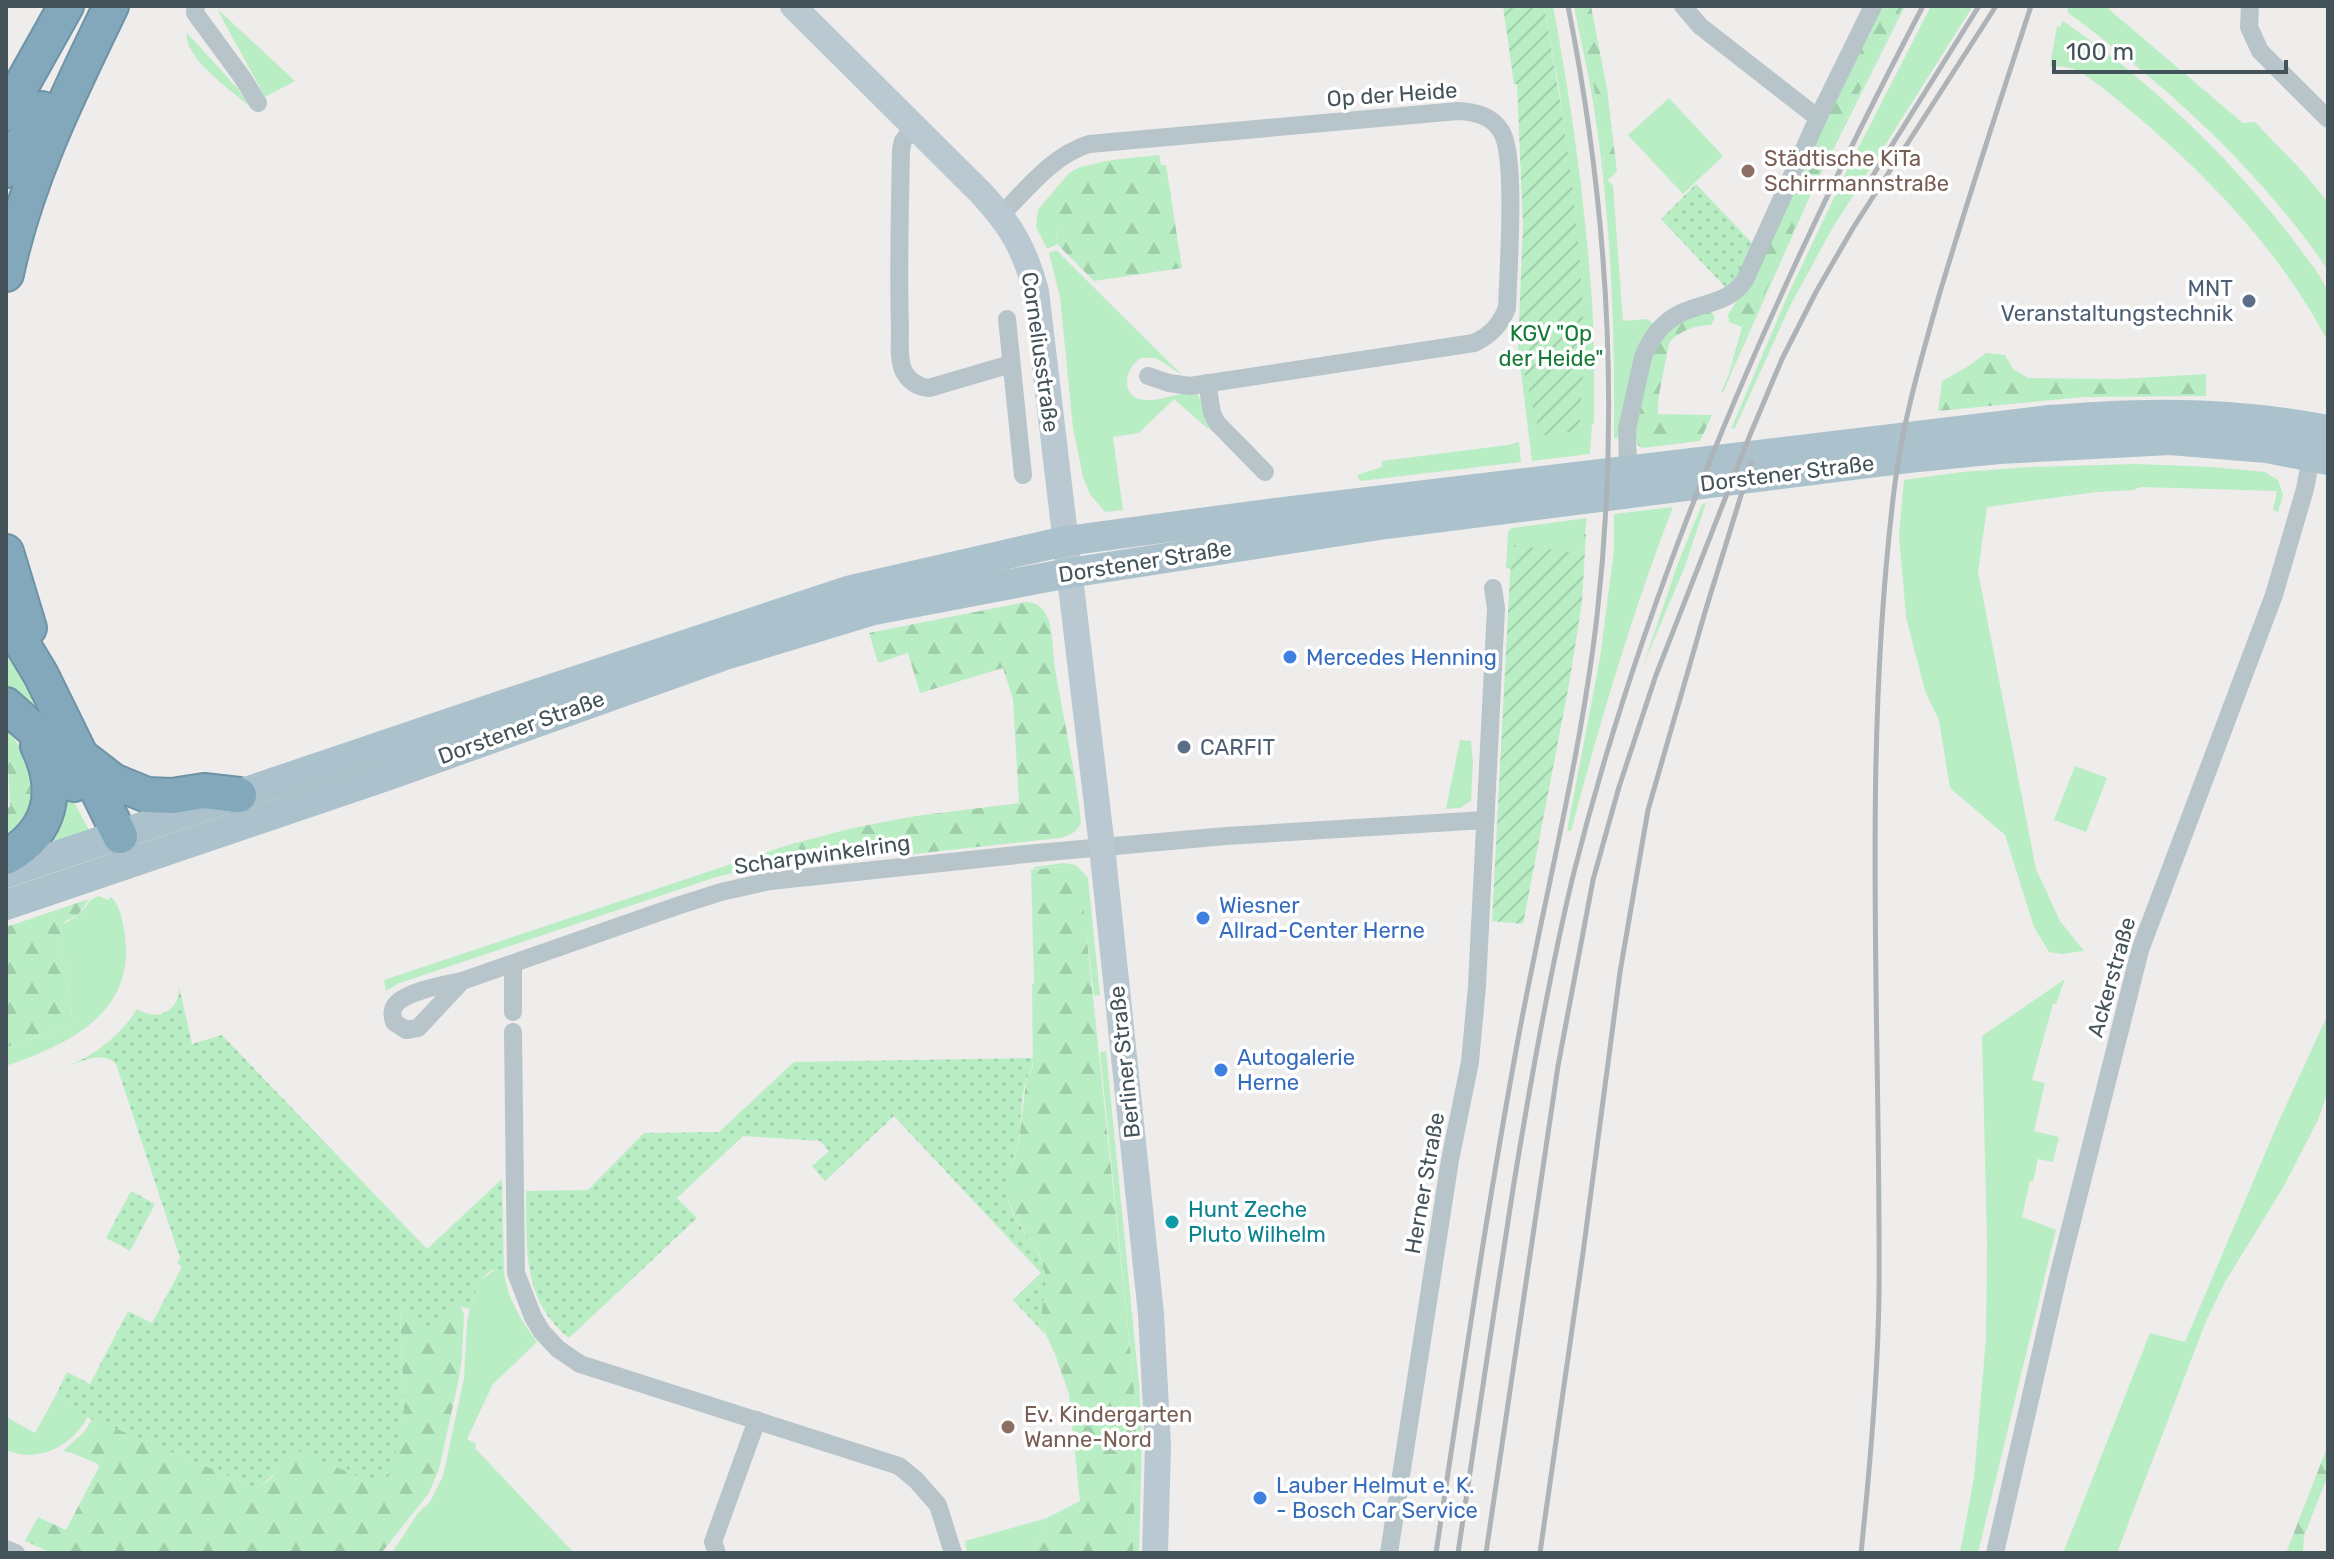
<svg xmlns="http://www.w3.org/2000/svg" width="2334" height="1559" font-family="Rubik,sans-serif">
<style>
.grass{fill:#b9eec4}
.forest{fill:url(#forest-firs)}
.park{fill:url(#park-dots)}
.garden{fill:url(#garden-furrows)}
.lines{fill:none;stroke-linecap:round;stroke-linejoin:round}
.highway-casing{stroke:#6e93a7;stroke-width:38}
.street{stroke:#b7c4c9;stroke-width:18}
.secondary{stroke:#b9c8d1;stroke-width:26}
.primary{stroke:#abc1cc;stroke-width:30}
.highway{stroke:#83a8bc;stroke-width:34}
.rail{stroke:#aeb3b7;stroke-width:5}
.education-dot{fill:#8d6e63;stroke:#fff;stroke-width:3}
.service-dot{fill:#5c6f8a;stroke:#fff;stroke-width:3}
.shop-dot{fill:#3f7fe0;stroke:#fff;stroke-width:3}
.culture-dot{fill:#0f9aa8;stroke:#fff;stroke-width:3}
.labels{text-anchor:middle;stroke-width:7;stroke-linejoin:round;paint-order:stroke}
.street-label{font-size:22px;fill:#445359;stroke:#fff}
.education-label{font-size:22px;fill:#785e54;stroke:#fff;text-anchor:start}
.service-label{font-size:22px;fill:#4e5e75;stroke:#fff;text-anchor:end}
.park-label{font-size:22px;fill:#167a37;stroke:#fff}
.shop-label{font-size:22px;fill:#366cbe;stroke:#fff;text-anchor:start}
.culture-label{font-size:22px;fill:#0d838f;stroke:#fff;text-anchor:start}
</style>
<defs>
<pattern id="forest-firs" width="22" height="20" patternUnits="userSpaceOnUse" patternTransform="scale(2)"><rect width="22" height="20" fill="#b9eec4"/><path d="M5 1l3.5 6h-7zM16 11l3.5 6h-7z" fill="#a0ceab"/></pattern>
<pattern id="park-dots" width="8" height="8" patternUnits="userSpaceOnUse" patternTransform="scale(2)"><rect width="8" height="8" fill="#b9eec4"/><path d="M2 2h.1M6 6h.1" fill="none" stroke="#a0ceab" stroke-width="1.8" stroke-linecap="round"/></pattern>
<pattern id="garden-furrows" width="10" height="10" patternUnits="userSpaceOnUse" patternTransform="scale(2)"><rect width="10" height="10" fill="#b9eec4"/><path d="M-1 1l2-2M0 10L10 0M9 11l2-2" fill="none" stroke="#a0ceab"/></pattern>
</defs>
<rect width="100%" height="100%" fill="#efecec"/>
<g class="grass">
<path d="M 1544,6 L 1553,6 C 1570,96 1583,186 1590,277 C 1595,326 1594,375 1594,423 L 1592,424 L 1590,454 L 1532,461 L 1518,348 L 1522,368 L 1573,201 L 1559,88 Z"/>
<path d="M 1574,6 L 1578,6 L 1597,103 L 1605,173 L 1617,172 L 1608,180 L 1613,186 L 1623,321 L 1647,319 L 1656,325 L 1635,356 L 1617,439 L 1614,438 C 1615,326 1611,213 1593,102 C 1588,70 1580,38 1574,6 Z"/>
<path d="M 1903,6 L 1905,6 L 1810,196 L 1723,392 L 1721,392 L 1811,188 Z"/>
<path d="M 1931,6 L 1973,6 L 1832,229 L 1790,306 L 1735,428 L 1731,429 L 1787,297 L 1848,168 Z"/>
<path d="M 2064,6 L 2105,6 L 2243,123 L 2255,122 L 2302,171 L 2328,202 L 2328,270 C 2258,168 2166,85 2067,12 L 2068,9 Z"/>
<path d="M 217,9 L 223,14 L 295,81 L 265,97 Z"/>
<path d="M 2063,21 C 2149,80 2232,159 2294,241 C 2304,255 2324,278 2328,293 C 2331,305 2328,329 2328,342 C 2282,254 2213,181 2138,117 C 2122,104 2092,77 2074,69 C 2067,66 2057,67 2050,66 L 2057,26 L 2060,27 Z"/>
<path d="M 187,33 L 238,89 L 249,106 C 231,90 183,57 187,33 Z"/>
<path d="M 1669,98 L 1723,156 L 1683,194 L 1628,135 Z"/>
<path d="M 1095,164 C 1066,174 1054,216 1057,244 L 1047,249 L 1036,227 L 1038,210 L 1069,173 L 1080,167 Z"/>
<path d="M 1056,250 L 1182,375 L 1156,358 L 1141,358 C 1123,369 1120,399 1146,400 C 1163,401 1180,391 1197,393 C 1204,403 1201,417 1209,427 L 1208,429 L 1174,399 L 1139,433 L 1113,437 L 1123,510 L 1105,512 L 1090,494 L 1083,477 L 1073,428 L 1060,297 L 1049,253 Z"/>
<path d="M 1519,442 L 1521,462 L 1360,481 L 1357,475 L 1382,467 L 1382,461 L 1508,445 Z"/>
<path d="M 2135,464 L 2213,467 L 2265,472 L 2278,480 L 2283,495 L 2278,512 L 2273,510 L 2277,491 L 2140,487 L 2134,490 L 2096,492 L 1987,507 L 1978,572 L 2036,869 L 2060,921 L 2084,951 L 2062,954 L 2049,952 L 2034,927 L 2005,835 L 1950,788 L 1939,720 L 1925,691 L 1906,617 L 1899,535 L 1904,480 L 1962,472 L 2030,467 Z"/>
<path d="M 1706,503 L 1685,566 L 1643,666 L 1677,566 L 1702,504 Z"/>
<path d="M 1673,507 C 1632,613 1600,722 1571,831 L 1567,831 L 1600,658 L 1614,550 L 1614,514 Z"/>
<path d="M 1587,518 L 1583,548 L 1571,553 L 1514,546 L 1511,569 L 1506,568 L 1508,532 L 1512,528 Z"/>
<path d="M 6,626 L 80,767 L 6,693 Z"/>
<path d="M 1460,740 L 1471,741 L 1473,762 L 1471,801 L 1460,808 L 1446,809 Z"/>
<path d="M 2075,766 L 2107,778 L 2086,832 L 2054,820 Z"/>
<path d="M 55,767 L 90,832 L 27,852 Z"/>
<path d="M 788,845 L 825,858 L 771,864 L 716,877 L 397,984 L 386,991 L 384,980 Z"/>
<path d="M 1063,863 L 1076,865 L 1088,878 L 1100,995 L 1094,996 L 1087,937 L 1068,866 L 1034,869 L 1034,867 Z"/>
<path d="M 99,896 L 108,900 L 111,897 C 121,906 123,924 125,937 C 135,1015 66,1045 6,1066 L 6,1047 L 73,1024 L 60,929 C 66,920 71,921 78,915 C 87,908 86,900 99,896 Z"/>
<path d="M 2065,979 L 2056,1004 L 2053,1004 L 2032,1080 L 2045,1083 L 2034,1131 L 2059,1137 L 2053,1162 L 2038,1159 L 2033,1182 L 2030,1181 L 2022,1217 L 2056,1230 L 1978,1553 L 1960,1553 L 1974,1477 L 1986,1339 L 1987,1242 L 1982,1036 Z"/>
<path d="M 2328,1014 L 2328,1091 L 2318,1120 L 2284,1186 L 2225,1282 L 2206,1321 L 2117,1553 L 2063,1553 L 2150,1333 L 2185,1342 L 2278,1123 Z"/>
<path d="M 1106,1051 L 1139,1384 L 1142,1439 L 1139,1553 L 1133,1553 L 1136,1427 L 1133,1377 L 1100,1052 Z"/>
<path d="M 497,1268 L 504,1270 C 506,1297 521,1320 537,1342 L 493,1384 L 467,1439 L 476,1444 L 475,1448 L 574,1553 L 392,1553 L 418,1513 L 430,1502 L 443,1476 L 464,1378 L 467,1323 L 470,1309 L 481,1280 Z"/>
<path d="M 56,1395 L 88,1416 C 73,1446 38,1464 6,1450 L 6,1417 L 35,1433 Z"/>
<path d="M 1047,1518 L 1034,1553 L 967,1553 L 965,1541 Z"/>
</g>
<g class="forest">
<path d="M 1578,6 L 1591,6 L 1607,89 L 1617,172 L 1605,173 L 1597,103 Z"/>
<path d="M 1881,6 L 1903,6 L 1827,156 L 1729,373 L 1742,327 L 1729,322 L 1728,315 L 1737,300 Z"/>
<path d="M 1159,155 L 1161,165 L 1166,165 L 1182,268 L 1094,281 L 1057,244 C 1054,219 1062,176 1089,166 C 1108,158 1138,158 1159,155 Z"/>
<path d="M 1712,312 L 1715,318 L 1711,325 C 1695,325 1679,331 1669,343 L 1658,400 L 1658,414 L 1712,415 L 1700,441 L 1642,448 L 1638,445 L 1635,435 C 1643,397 1642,342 1681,321 C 1690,316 1702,314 1712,312 Z"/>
<path d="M 1986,353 L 2005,355 L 2013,369 L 2028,378 L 2119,379 L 2206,374 L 2206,396 L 2083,397 L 1938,411 L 1942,381 L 1967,367 Z"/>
<path d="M 1026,602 C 1035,602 1041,606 1046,614 C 1054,629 1052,652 1055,669 C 1064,720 1075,770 1081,822 C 1078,832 1069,836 1060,838 L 913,854 L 902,851 L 825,858 L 788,845 L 853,828 L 915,816 L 1019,803 L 1013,699 L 1003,668 L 920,693 L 908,653 L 878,663 L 869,633 Z"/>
<path d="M 6,729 C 38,764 46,806 6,838 L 6,810 L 10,806 Z"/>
<path d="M 1068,866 L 1080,874 L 1133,1377 L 1136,1427 L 1133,1553 L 1034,1553 L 1047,1518 L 1080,1501 L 1069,1394 L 1055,1354 L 1040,1322 L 1040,1311 L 1045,1287 L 1045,1273 L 1040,1256 L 1015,1217 L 1006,1194 L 1008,1174 L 1014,1159 L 1019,1140 L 1026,1082 L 1033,1066 L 1032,984 L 1034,983 L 1031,870 Z"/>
<path d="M 89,899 L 78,915 L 66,921 L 60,929 L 73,1024 L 6,1047 L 6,927 Z"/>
<path d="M 400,1305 L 460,1306 L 464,1314 L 462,1358 L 458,1383 L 439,1469 L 429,1493 L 383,1551 L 380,1553 L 52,1553 L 25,1541 L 38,1517 L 66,1530 L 99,1467 L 98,1464 L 72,1453 L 63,1451 L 84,1432 L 93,1418 L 257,1488 L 271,1479 L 283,1463 L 297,1451 L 404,1422 Z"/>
<path d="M 2328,1445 L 2328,1475 L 2304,1536 L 2303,1553 L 2286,1553 Z"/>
</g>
<g class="park">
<path d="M 1696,184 L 1754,245 L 1738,280 L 1728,290 L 1661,219 Z"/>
<path d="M 179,986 L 192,1044 L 222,1035 L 427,1249 L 502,1179 L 504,1270 C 483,1263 476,1293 470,1309 L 459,1306 L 429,1335 L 400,1307 L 404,1421 L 389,1476 L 376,1484 L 298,1451 C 283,1463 273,1478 257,1488 L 93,1419 L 92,1420 L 56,1395 L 67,1372 L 90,1384 L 128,1311 L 152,1323 L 182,1267 L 177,1263 L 180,1258 L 116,1064 C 101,1049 76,1064 59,1070 C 92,1057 118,1039 137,1009 C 158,1022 180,1011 179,986 Z"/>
<path d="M 1033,1058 C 1033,1068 1029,1073 1026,1081 C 1020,1100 1022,1123 1018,1142 C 1015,1159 1007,1173 1007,1190 C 1007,1221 1040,1243 1045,1273 C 1048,1294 1037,1312 1044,1333 L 1013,1300 L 1041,1273 L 894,1116 L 825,1181 L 812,1166 L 829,1151 L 820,1141 L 743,1136 L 677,1198 L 697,1218 L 569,1338 C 521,1299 527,1247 526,1191 L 588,1190 L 644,1133 L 719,1132 L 794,1062 Z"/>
<path d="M 131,1191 L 155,1204 L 130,1251 L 106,1238 Z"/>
</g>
<g class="garden">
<path d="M 1503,6 L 1544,6 C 1562,108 1579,211 1583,315 C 1585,353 1582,392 1579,431 L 1576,431 L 1540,436 L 1518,348 L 1523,225 L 1517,84 L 1514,84 Z"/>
<path d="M 1584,534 L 1586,534 L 1582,601 L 1570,679 L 1523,924 L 1492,921 L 1510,575 L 1514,545 L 1571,552 L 1583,547 Z"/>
</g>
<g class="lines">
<defs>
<g id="highway">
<path d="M 6,113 L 66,6"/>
<path d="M 6,170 L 42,109"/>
<path d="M 6,274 C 26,179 69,93 111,6"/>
<path d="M 6,552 L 29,628"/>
<path d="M 6,608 L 17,635 L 41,675 L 120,836"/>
<path d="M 6,705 L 46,741 L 74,784"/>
<path d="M 86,760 L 113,781 L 147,795 L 172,796 L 204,791 L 239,795"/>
<path d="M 6,857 C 51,832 60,791 38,746"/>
</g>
</defs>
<use href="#highway" class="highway-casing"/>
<g class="street">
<path d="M 196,6 L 195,13 L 242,77 L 258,103"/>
<path d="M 1683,6 L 1700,26 L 1818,118"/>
<path d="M 2250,6 L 2249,27 L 2260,51 L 2328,119"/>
<path d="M 914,126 L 903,141 L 901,150 C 900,209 898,269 900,329 C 900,343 898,360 904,372 C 910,382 918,387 929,388 L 1011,364"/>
<path d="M 1001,215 C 1027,189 1053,155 1089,144 L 1458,111 C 1475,112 1491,115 1501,131 C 1517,154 1508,274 1507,308 C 1500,325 1491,335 1474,343 L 1190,386 L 1169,383 L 1148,376"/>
<path d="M 1007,319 L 1023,475"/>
<path d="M 1207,383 L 1212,413 L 1217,423 L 1265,472"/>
<path d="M 1628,470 L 1627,429 L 1643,357 C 1650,339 1662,323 1679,314 C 1703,302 1729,304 1745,280 L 1818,118 L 1873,6"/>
<path d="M 513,964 L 513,1012"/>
<path d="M 462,981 L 418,1028 L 406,1030 L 394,1022 C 392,1015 391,1009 397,1003 C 409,991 446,984 462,981 L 677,906 L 721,892 L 770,881 L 1026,854 L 1226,836 L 1485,820"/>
<path d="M 513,1032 L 516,1273 L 533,1317 L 542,1332 L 558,1349 L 580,1364 L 899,1466 L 916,1480 L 938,1505 L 953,1553"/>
<path d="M 6,1549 L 16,1553"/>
<path d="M 717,1553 L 713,1542 L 757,1420"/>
<path d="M 1389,1553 L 1450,1160 L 1470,1062 L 1477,986 L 1496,608 L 1493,588"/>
<path d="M 1995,1553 L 2058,1277 L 2140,950 L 2274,595 L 2305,489 L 2313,447"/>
</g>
<path class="secondary" d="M 793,6 L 982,194 C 1012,227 1024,248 1036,291 L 1102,847 L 1151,1314 L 1158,1446 L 1155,1553"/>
<g class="primary">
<path d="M 6,873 L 515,701 L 851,590 L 1021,551 L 1066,541 L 1274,513 L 2049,420 C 2082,418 2115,415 2148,415 C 2208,414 2269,419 2328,430"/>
<path d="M 6,905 L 389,775 L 722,656 L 874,610 L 1069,573 L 1386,524 L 1908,458 L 1999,449 L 2170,440 L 2267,448 L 2328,460"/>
</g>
<use href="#highway" class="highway"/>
<g class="rail">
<path d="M 1872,177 L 1979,6"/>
<path d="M 1436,1553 C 1461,1387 1485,1221 1515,1056 C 1541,909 1580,764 1597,616 C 1620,412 1608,207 1568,6"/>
<path d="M 1458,1553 C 1476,1432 1494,1310 1513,1189 C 1530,1084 1548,980 1573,876 C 1649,572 1778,283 1923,6"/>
<path d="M 1486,1553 L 1558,1066 L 1593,880 L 1619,787 L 1656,675 L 1750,435 L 1782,359 L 1816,292 L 1853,228 L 1996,6"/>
<path d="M 1540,1553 L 1583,1253 L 1620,972 L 1648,810 L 1705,612 L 1751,463"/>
<path d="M 1861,1553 C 1870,1467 1878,1380 1879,1294 C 1881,1023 1861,752 1895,483 C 1903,421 1921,359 1938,299 C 1967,201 1999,104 2031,6"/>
</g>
</g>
<g class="education-dot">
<circle cx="1748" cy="171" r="8"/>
<circle cx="1008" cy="1427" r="8"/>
</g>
<g class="service-dot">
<circle cx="2249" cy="301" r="8"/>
<circle cx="1184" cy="747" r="8"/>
</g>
<g class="shop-dot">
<circle cx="1290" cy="657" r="8"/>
<circle cx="1203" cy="918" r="8"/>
<circle cx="1221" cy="1070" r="8"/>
<circle cx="1260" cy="1498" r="8"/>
</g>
<circle class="culture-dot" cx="1172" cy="1222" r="8"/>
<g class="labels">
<g class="street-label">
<text transform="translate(1392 94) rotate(-4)" y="8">Op der Heide</text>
<text transform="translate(1041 352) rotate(82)" y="8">Corneliusstraße</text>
<text transform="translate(1787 473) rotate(-7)" y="8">Dorstener Straße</text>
<text transform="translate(1145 561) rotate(-9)" y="8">Dorstener Straße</text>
<text transform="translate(521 727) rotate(-20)" y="8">Dorstener Straße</text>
<text transform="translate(822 854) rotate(-8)" y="8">Scharpwinkelring</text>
<text transform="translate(2111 977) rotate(-74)" y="8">Ackerstraße</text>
<text transform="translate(1124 1062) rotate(-96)" y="8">Berliner Straße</text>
<text transform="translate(1424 1183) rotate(-80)" y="8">Herner Straße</text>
</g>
<g class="education-label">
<text x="1764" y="166">Städtische KiTa<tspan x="1764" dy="25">Schirrmannstraße</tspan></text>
<text x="1024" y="1422">Ev. Kindergarten<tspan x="1024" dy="25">Wanne-Nord</tspan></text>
</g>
<g class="service-label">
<text x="2233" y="296">MNT<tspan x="2233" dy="25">Veranstaltungstechnik</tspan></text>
<text x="1200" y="755" text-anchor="start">CARFIT</text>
</g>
<g class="park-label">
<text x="1551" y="341">KGV "Op<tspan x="1551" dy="25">der Heide"</tspan></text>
</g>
<g class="shop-label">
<text x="1306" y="665">Mercedes Henning</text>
<text x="1219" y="913">Wiesner<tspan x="1219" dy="25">Allrad-Center Herne</tspan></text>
<text x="1237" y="1065">Autogalerie<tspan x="1237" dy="25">Herne</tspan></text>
<text x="1276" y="1493">Lauber Helmut e. K.<tspan x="1276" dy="25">- Bosch Car Service</tspan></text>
</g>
<g class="culture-label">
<text x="1188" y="1217">Hunt Zeche<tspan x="1188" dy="25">Pluto Wilhelm</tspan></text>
</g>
</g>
<rect width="2334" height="1559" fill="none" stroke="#445359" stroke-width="16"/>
<path d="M2054 60v12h232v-12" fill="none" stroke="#445359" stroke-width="4"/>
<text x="2066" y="60" font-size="24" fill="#445359" stroke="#ffffff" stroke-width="6" paint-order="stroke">100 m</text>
</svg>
